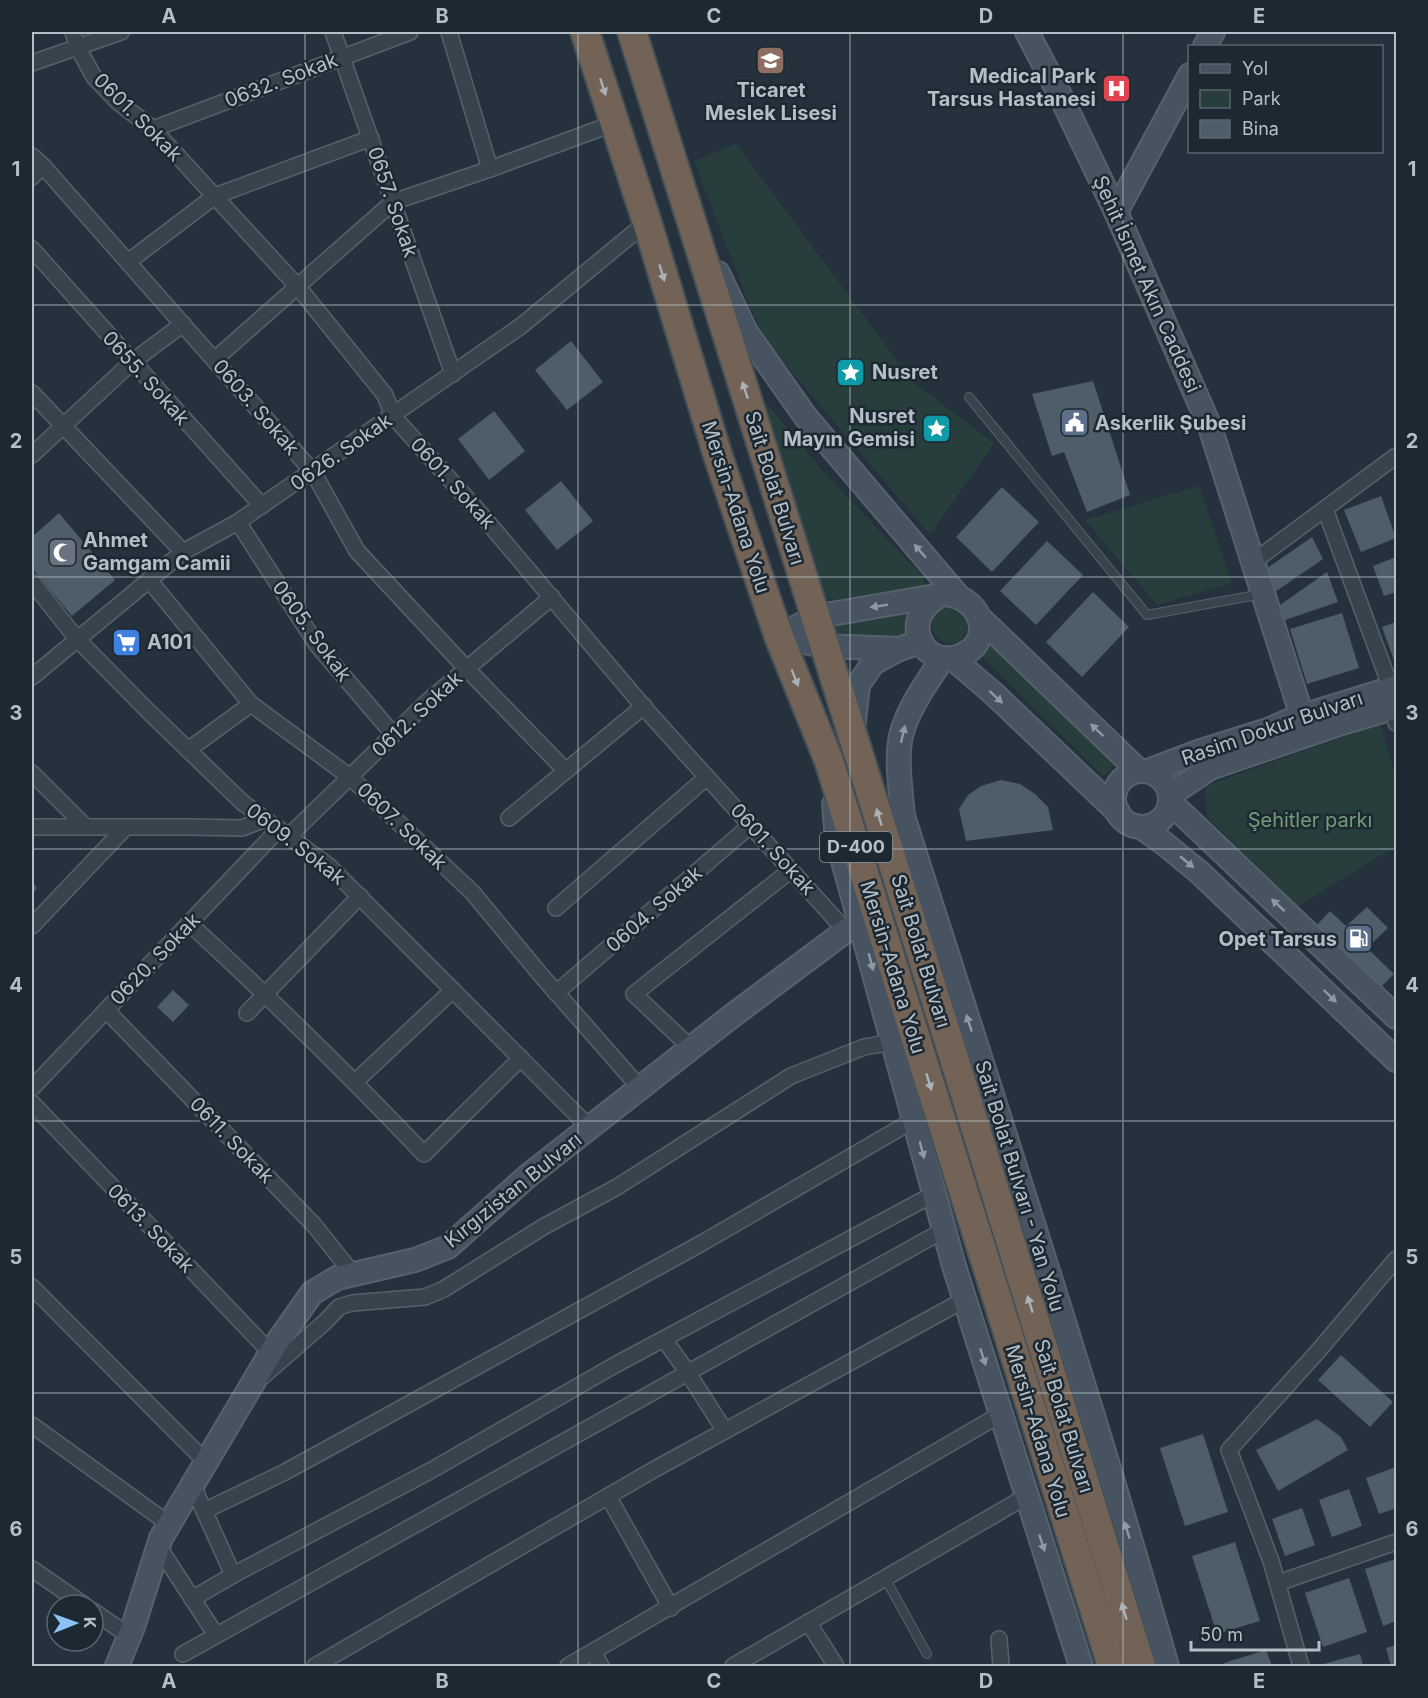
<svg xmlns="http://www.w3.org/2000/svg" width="1428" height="1698" font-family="Inter,sans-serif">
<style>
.green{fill:#273e3d}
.building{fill:#4e5d68}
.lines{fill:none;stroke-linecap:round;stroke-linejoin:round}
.lane-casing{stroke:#56626b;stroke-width:10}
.street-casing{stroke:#56626b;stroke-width:18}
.secondary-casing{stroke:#56626b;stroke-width:26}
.highway-casing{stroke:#434f58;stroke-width:32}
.lane{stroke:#38444d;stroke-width:8}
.street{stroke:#38444d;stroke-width:15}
.secondary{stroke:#475360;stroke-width:22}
.highway{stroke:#736356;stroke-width:28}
.oneway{fill:#aab1b7}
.oneway2{fill:#8e99a4}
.grid{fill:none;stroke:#b4bfc8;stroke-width:1.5;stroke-opacity:0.55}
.labels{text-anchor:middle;stroke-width:5;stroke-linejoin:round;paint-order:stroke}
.shield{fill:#1d2932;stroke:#87929b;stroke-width:1.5}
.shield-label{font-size:18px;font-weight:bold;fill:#b4bfc8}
.poi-label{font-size:20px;font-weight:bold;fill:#b4bfc8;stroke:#1d2932;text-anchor:start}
.street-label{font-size:20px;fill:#b4bfc8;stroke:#1d2932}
.park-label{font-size:20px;fill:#739d77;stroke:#1d2932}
.neatline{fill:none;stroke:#b4bfc8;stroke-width:2}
.grid-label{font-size:20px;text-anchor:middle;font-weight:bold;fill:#b4bfc8}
</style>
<rect width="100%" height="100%" fill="#25323d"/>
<g class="green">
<path d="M 736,144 L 913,382 L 994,443 L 930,535 L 765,340 L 749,305 L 694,161 Z"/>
<path d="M 755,389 L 823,471 L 924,578 L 923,585 L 833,600 L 824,597 L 783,481 Z"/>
<path d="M 1199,486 L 1232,583 L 1157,605 L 1085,520 Z"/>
<circle cx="950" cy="625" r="18"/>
<path d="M 910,611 L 910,640 L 832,633 L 829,626 L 835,620 Z"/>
<path d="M 991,640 L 1114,766 L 1103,776 L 981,655 Z"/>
<path d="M 1380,724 L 1396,776 L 1396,846 L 1298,906 L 1207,817 L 1205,786 Z"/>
</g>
<g class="building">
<path d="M 571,341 L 603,382 L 567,410 L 535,370 Z"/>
<path d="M 1093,381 L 1130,495 L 1087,512 L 1064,452 L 1052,456 L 1032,394 Z"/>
<path d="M 494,411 L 525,451 L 489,480 L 458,439 Z"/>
<path d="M 561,481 L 593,521 L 557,550 L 525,510 Z"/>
<path d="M 1002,487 L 1039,522 L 992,572 L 956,537 Z"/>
<path d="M 1381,496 L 1396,538 L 1361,552 L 1344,510 Z"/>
<path d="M 59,513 L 115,580 L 72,616 L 32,568 L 32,537 Z"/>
<path d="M 1312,537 L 1323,559 L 1275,592 L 1266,569 Z"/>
<path d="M 1047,541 L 1083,575 L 1036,625 L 1000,591 Z"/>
<path d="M 1396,557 L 1396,592 L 1384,596 L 1373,566 Z"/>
<path d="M 1327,572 L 1338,602 L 1285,620 L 1280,605 Z"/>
<path d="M 1093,592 L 1129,627 L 1082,677 L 1046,642 Z"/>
<path d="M 1342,613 L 1359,668 L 1307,684 L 1290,629 Z"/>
<path d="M 1396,622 L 1396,666 L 1382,627 Z"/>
<path d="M 1001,780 L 1020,784 L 1035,794 L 1048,807 L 1053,830 L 966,841 L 959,809 L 968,795 L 981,786 Z"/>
<path d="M 32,882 L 37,888 L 32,894 Z"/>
<path d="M 1367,907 L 1388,928 L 1367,948 L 1394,974 L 1378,990 L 1314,928 L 1330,911 L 1346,926 Z"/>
<path d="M 173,990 L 189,1005 L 173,1022 L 157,1007 Z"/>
<path d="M 1341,1355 L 1393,1402 L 1370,1427 L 1318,1380 Z"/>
<path d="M 1317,1419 L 1341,1437 L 1348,1450 L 1278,1491 L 1256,1450 Z"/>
<path d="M 1203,1434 L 1228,1512 L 1185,1526 L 1160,1448 Z"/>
<path d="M 1396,1467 L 1396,1508 L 1379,1514 L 1366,1478 Z"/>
<path d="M 1349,1489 L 1362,1526 L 1332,1537 L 1319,1500 Z"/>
<path d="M 1302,1508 L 1315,1545 L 1285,1556 L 1272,1519 Z"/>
<path d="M 1235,1542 L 1260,1621 L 1217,1634 L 1192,1556 Z"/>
<path d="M 1396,1559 L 1396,1621 L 1383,1626 L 1365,1569 Z"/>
<path d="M 1349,1578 L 1367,1632 L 1323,1647 L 1305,1593 Z"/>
<path d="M 1396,1645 L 1396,1666 L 1391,1666 L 1386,1648 Z"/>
<path d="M 1266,1650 L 1272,1666 L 1225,1666 L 1224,1663 Z"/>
<path d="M 1360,1654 L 1363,1666 L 1316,1666 Z"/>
</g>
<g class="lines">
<defs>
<g id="lane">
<path d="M 969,397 L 1147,615 L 1262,594"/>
<path d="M 885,1578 L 927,1654"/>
</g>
<g id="street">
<path d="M 73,32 L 77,46 L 94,77 L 118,102 L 153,129 L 298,287 L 385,395 L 393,416 L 480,513 L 648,712 L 846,931"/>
<path d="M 333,32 L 453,374"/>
<path d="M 449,32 L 490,169"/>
<path d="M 32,63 L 121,32"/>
<path d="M 153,129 L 410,32"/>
<path d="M 32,156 L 43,166 L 313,472 L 357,551 L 466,668 L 566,771"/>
<path d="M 32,177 L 43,166"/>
<path d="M 32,249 L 262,506"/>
<path d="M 128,262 L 215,196 L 371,138"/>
<path d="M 214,360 L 393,202 L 490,169 L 615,123"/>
<path d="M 32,393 L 183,552"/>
<path d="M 32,455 L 132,362 L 183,324"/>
<path d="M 1325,509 L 1391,688"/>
<path d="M 238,522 L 317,645 L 393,734"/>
<path d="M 1253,562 L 1396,456"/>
<path d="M 149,580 L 251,704 L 350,777 L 472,892 L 540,974 L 640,1088"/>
<path d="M 32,582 L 77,639 L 148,711 L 243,803 L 329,866 L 590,1128"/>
<path d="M 32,677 L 183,552 L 238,522 L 521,326 L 647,222"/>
<path d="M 1392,709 L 1396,723"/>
<path d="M 188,750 L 251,704"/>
<path d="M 32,773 L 86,827"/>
<path d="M 509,818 L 644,706"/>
<path d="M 32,827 L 188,827 L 242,828 L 265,819"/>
<path d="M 289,836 L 427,702 L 552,597"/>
<path d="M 556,908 L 707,777"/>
<path d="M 189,923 C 270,998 348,1074 424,1154 L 521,1058"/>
<path d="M 32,926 L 126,827"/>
<path d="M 556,993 L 751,825"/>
<path d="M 106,1010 L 314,1225 L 353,1274"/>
<path d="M 247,1013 L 360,896"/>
<path d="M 691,1048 L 634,994 L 791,870"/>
<path d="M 355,1082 L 453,990"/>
<path d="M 32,1088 L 279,829"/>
<path d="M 32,1103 L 271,1353"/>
<path d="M 32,1287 L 205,1461"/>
<path d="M 664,1339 L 688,1373 L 725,1431"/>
<path d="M 263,1376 L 325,1322 L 339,1307 L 352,1303 L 425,1297 L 444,1289 L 543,1227 L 617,1187 L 791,1076 L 864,1047 L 893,1042"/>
<path d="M 32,1425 L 169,1524"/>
<path d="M 192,1484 L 233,1575"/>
<path d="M 608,1496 L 671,1608"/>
<path d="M 204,1511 L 285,1472 L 702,1243 L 914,1120"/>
<path d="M 158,1546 L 216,1635"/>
<path d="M 32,1569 L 84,1605"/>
<path d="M 1278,1583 L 1396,1542"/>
<path d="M 192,1599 L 233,1575 L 430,1471 L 615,1365 L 934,1194"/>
<path d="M 93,1611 L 129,1636"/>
<path d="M 808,1622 L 836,1666"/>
<path d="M 999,1639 L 1001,1666"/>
<path d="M 593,1652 L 601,1666"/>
<path d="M 183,1654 L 944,1230"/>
<path d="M 315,1666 L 655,1469 L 964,1300"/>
<path d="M 568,1666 L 1001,1414"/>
<path d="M 733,1666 L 1027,1496"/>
<path d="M 1301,1666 L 1271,1561 L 1229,1450 L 1320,1349 L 1396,1259"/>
</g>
<g id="secondary">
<path d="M 1027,32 L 1061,97 L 1116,212 L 1210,427 L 1302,716"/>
<path d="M 1205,46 L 1213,32"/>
<path d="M 1116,212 L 1190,75"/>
<path d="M 718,273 L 746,332 L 805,416 L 958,596"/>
<path d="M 980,618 L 1139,771"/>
<path d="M 779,637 L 814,617 L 947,594 C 983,599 994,641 962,655 C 926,672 897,622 937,597"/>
<path d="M 779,637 L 824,646 L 899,649 L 921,642"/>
<path d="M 943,658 C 928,681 910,705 902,732 C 895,756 901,791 903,816 C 993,1099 1086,1381 1167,1666"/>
<path d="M 952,658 L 994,694 L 1118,812"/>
<path d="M 853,731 L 858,685 L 873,663 L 899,649"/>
<path d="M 1148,771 L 1198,752 L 1268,730 L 1293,719 L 1396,687"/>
<circle cx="1142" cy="799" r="28"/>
<path d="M 1170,795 L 1210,768 L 1342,723 L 1396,707"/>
<path d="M 1170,802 L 1396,1017"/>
<path d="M 834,804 L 837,839 L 954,1266 L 1081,1666"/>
<path d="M 1141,827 L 1161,841 L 1199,872 L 1396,1060"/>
<path d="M 117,1666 L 133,1627 L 161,1538 L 276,1344 L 312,1293 L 337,1278 L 415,1260 L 448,1247 L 529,1175 L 728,1019 L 859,921"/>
</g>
<g id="highway">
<path d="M 585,32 L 647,222 L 718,456 L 779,637 L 829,761 L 1112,1666"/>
<path d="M 632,32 L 959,1074 L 1141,1666"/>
</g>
</defs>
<use href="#lane" class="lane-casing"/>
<use href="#street" class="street-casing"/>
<use href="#secondary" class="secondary-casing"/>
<use href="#highway" class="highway-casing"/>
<use href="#lane" class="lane"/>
<use href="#street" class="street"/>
<use href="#secondary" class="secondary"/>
<use href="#highway" class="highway"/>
</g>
<defs><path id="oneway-solid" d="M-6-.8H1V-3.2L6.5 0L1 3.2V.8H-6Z" transform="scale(1.5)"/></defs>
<g class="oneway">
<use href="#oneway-solid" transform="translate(603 87) rotate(72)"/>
<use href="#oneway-solid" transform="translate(662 273) rotate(73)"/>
<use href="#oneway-solid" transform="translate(745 390) rotate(-108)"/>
<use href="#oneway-solid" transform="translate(795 678) rotate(68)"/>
<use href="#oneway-solid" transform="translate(879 817) rotate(-107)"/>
<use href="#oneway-solid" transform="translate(929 1082) rotate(73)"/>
<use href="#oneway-solid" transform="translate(1030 1304) rotate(-107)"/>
<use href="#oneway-solid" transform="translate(1124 1611) rotate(-107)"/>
</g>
<g class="oneway2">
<use href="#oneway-solid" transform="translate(920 551) rotate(-131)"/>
<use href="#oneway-solid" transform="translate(879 606) rotate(171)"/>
<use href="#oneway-solid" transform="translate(996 697) rotate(43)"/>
<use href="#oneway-solid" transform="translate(1097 730) rotate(-136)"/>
<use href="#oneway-solid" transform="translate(903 734) rotate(-77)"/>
<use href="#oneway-solid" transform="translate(1187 862) rotate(40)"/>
<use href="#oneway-solid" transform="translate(1278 905) rotate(-137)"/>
<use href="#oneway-solid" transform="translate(871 962) rotate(75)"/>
<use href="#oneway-solid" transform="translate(1330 996) rotate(44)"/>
<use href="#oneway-solid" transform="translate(969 1023) rotate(-108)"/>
<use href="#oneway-solid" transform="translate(922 1150) rotate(75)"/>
<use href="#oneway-solid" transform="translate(983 1357) rotate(72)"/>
<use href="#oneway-solid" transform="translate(1127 1530) rotate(-107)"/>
<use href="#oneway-solid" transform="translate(1042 1543) rotate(72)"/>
</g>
<path class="grid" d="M 305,32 L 305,1666M 578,32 L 578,1666M 850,32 L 850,1666M 1123,32 L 1123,1666M 32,305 L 1396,305M 32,577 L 1396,577M 32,849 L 1396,849M 32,1121 L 1396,1121M 32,1393 L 1396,1393"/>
<defs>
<symbol id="school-square" viewBox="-11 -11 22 22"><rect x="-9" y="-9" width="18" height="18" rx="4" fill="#8d6e63" stroke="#1d2932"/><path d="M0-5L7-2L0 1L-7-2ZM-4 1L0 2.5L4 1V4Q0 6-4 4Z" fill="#fff"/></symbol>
<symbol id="hospital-square" viewBox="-11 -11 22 22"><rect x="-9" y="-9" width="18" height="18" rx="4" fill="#e0444e" stroke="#1d2932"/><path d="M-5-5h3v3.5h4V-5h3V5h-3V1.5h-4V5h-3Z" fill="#fff"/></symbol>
<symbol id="sight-square" viewBox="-11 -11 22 22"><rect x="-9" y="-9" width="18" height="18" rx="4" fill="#0f9aa8" stroke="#1d2932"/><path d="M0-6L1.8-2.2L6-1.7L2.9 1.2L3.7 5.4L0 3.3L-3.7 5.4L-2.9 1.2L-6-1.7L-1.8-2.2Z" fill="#fff"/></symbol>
<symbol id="civic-square" viewBox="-11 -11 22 22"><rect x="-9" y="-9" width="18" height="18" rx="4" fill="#5c6f8a" stroke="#1d2932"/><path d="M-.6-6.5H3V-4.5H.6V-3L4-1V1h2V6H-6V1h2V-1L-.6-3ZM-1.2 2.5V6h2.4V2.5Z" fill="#fff"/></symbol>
<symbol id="mosque-square" viewBox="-11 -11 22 22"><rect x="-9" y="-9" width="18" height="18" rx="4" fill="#6b7280" stroke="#1d2932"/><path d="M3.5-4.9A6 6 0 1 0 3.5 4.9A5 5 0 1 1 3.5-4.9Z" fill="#fff"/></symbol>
<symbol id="supermarket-square" viewBox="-11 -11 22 22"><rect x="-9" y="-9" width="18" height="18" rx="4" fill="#3f7fe0" stroke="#1d2932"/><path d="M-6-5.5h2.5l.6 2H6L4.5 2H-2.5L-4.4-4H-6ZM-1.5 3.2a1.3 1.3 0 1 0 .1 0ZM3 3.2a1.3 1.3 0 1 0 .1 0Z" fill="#fff"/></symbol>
<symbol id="fuel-square" viewBox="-11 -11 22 22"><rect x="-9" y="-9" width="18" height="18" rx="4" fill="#5c6f8a" stroke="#1d2932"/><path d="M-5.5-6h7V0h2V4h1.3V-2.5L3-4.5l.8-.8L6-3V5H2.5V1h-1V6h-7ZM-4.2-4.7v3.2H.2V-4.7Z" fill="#fff"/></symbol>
</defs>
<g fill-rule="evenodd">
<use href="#school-square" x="754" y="44" width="33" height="33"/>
<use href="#hospital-square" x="1100" y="72" width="33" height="33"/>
<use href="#sight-square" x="834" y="356" width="33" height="33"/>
<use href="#civic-square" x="1058" y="406" width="33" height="33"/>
<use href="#sight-square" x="920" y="412" width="33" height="33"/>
<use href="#mosque-square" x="46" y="536" width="33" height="33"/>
<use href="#supermarket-square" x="110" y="626" width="33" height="33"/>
<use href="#fuel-square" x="1342" y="922" width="33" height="33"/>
</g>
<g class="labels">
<rect class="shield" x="820" y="832" width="72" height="30" rx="4.5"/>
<g class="shield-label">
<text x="856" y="853">D-400</text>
</g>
<g class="poi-label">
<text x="1096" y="83" text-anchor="end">Medical Park<tspan x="1096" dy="23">Tarsus Hastanesi</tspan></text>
<text x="771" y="97" text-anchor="middle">Ticaret<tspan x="771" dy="23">Meslek Lisesi</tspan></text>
<text x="872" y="379">Nusret</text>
<text x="915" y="423" text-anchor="end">Nusret<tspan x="915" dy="23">Mayın Gemisi</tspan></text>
<text x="1095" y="430">Askerlik Şubesi</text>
<text x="83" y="547">Ahmet<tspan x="83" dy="23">Gamgam Camii</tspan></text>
<text x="147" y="649">A101</text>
<text x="1337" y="946" text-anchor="end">Opet Tarsus</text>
</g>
<g class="street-label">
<text transform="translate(281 80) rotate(-21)" y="7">0632. Sokak</text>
<text transform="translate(138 117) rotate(45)" y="7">0601. Sokak</text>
<text transform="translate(393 202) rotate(71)" y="7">0657. Sokak</text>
<text transform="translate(1147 284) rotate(66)" y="7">Şehit İsmet Akın Caddesi</text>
<text transform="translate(146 378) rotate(48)" y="7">0655. Sokak</text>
<text transform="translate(256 407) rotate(49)" y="7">0603. Sokak</text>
<text transform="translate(341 452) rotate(-35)" y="7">0626. Sokak</text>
<text transform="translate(453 483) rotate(48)" y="7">0601. Sokak</text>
<text transform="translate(775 488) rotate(73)" y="7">Sait Bolat Bulvarı</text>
<text transform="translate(736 507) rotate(72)" y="7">Mersin-Adana Yolu</text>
<text transform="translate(312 631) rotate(54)" y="7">0605. Sokak</text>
<text transform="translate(417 714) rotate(-43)" y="7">0612. Sokak</text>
<text transform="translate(1272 728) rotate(-19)" y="7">Rasim Dokur Bulvarı</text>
<text transform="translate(402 826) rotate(44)" y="7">0607. Sokak</text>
<text transform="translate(296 844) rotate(38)" y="7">0609. Sokak</text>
<text transform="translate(773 849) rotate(48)" y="7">0601. Sokak</text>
<text transform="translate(654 909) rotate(-41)" y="7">0604. Sokak</text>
<text transform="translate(921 951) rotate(73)" y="7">Sait Bolat Bulvarı</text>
<text transform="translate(155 959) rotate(-46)" y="7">0620. Sokak</text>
<text transform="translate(893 967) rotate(73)" y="7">Mersin-Adana Yolu</text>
<text transform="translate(232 1140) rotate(46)" y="7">0611. Sokak</text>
<text transform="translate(1020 1186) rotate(73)" y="7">Sait Bolat Bulvarı - Yan Yolu</text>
<text transform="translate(513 1190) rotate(-39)" y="7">Kırgızistan Bulvarı</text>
<text transform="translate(151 1228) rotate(46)" y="7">0613. Sokak</text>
<text transform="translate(1064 1416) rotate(73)" y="7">Sait Bolat Bulvarı</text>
<text transform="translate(1038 1431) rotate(73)" y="7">Mersin-Adana Yolu</text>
</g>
<g class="park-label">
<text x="1310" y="827">Şehitler parkı</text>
</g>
</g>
<rect width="1428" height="1698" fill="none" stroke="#1d2932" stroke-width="66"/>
<rect x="1188" y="45" width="195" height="108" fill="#1d2932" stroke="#59656e" stroke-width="1.5"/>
<rect x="1200" y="64" width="30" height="9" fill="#475360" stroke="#59656e" stroke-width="1.5"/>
<text x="1242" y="75" font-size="18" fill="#b4bfc8">Yol</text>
<rect x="1200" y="90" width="30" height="18" fill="#273e3d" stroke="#59656e" stroke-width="1.5"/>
<text x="1242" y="105" font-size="18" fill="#b4bfc8">Park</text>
<rect x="1200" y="120" width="30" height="18" fill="#4e5d68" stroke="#59656e" stroke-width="1.5"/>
<text x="1242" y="135" font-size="18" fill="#b4bfc8">Bina</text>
<g transform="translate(75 1623) rotate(89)"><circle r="28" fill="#1d2932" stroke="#59656e" stroke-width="1.5"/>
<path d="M0-4.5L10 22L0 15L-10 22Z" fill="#8dc3f4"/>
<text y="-9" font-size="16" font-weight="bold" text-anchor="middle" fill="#b4bfc8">K</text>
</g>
<path d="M1191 1641v9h128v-9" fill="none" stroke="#b4bfc8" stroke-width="3"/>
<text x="1200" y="1641" font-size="18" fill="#b4bfc8" stroke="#1d2932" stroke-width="4.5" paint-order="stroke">50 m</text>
<rect x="33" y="33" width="1362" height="1632" class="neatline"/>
<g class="grid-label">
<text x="169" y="23">A</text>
<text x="442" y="23">B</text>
<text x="714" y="23">C</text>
<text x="986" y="23">D</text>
<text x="1259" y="23">E</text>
<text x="16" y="176">1</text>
<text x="1412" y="176">1</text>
<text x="16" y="448">2</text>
<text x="1412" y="448">2</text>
<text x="16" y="720">3</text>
<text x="1412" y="720">3</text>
<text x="16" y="992">4</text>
<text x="1412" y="992">4</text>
<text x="16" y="1264">5</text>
<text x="1412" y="1264">5</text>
<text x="16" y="1536">6</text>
<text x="1412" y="1536">6</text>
<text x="169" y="1688">A</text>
<text x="442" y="1688">B</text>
<text x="714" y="1688">C</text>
<text x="986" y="1688">D</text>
<text x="1259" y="1688">E</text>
</g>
</svg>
